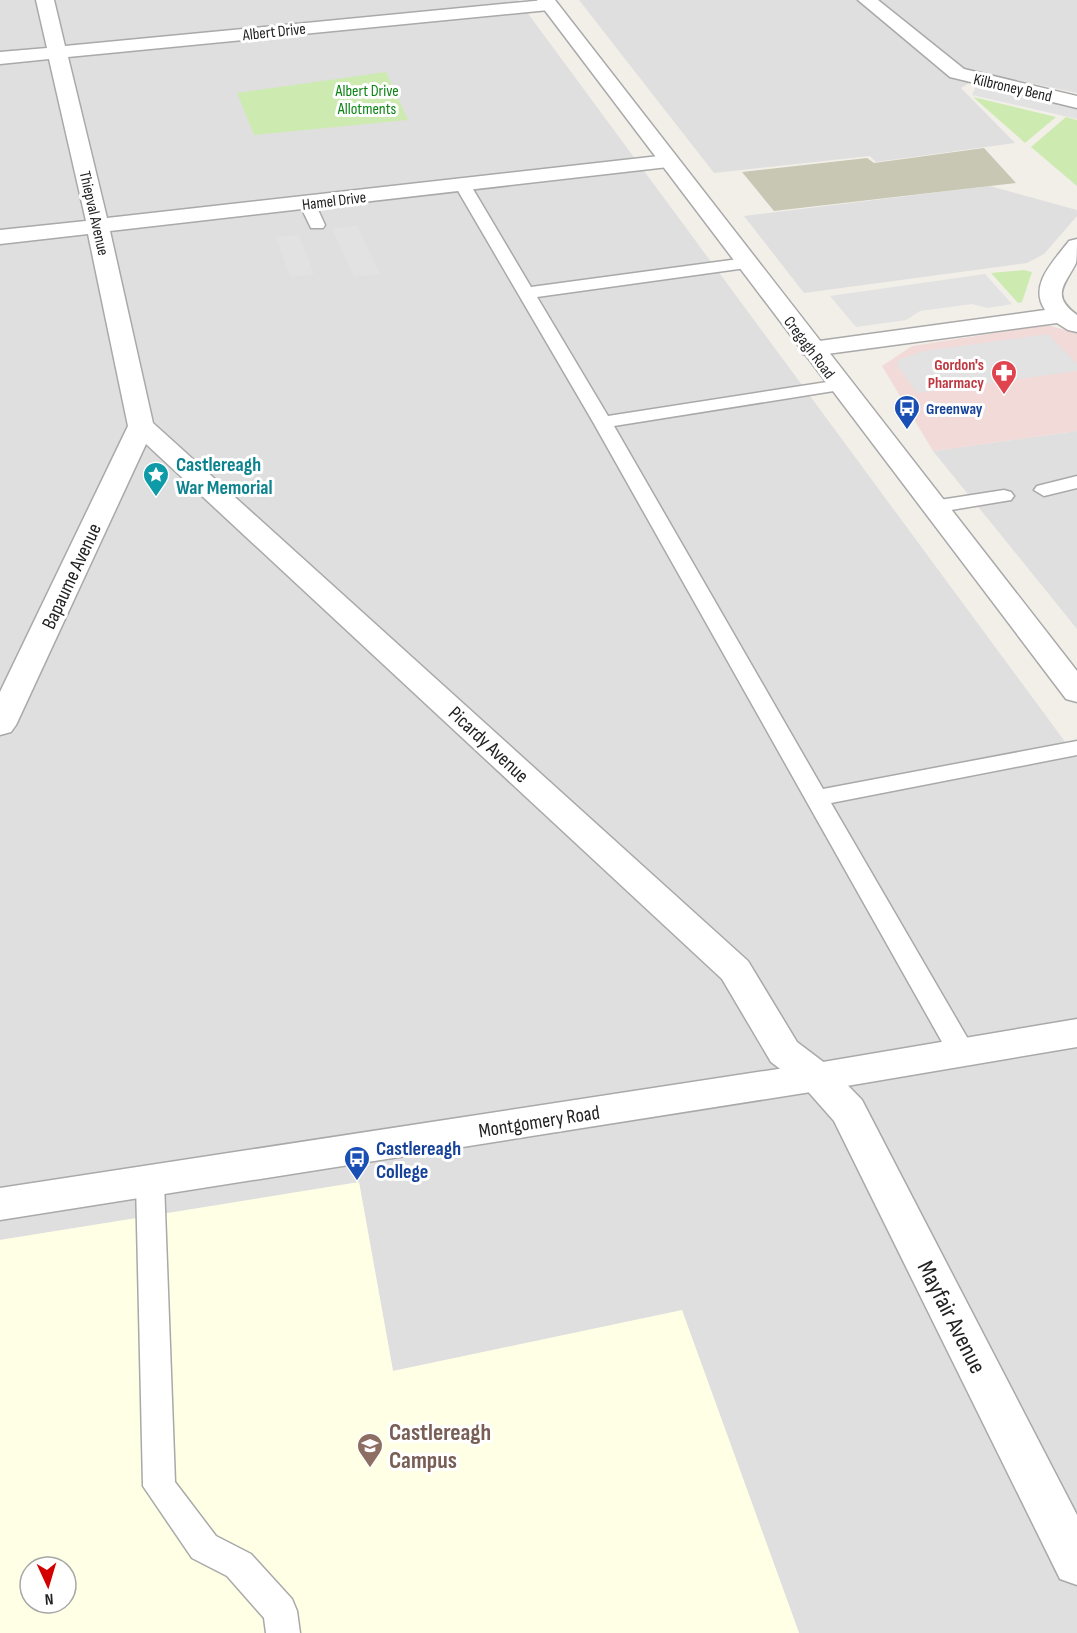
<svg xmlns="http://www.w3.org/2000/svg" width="1077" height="1633" font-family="'Sofia Sans Condensed',sans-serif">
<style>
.residential{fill:#e0dfdf}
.commercial{fill:#f2dad9}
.education{fill:#ffffe5;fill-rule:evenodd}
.construction{fill:#c7c7b4}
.grass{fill:#cdebb0}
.parking{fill:#e2e2e2}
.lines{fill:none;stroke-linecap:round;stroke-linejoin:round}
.service-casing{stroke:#a9a9a9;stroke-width:3}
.minor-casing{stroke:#a9a9a9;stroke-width:3}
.tertiary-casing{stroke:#a9a9a9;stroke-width:3}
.service{fill:#fff;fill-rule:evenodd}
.minor{fill:#fff;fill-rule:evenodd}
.tertiary{fill:#fff;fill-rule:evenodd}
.labels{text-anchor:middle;stroke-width:6;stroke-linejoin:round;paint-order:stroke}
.far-street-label{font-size:16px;fill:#222;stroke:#fff}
.far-park-label{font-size:16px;fill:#0c8416;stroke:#fff}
.far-health-label{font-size:16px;font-weight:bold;fill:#be3a42;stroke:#fff;text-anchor:end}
.far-transit-label{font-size:16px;font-weight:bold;fill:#164399;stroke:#fff;text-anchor:start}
.culture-label{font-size:20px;font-weight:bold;fill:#0d838f;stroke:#fff;text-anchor:start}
.street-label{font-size:20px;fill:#222;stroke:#fff}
.transit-label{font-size:20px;font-weight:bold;fill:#164399;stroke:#fff;text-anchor:start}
.near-street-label{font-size:24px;fill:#222;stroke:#fff}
.near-education-label{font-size:24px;font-weight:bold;fill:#785e54;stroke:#fff;text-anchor:start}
</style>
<rect width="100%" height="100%" fill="#f2efe9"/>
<g class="residential">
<path d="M 0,0 L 518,0 L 1077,758 L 1077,1633 L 799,1633 L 682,1311 L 393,1371 L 359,1183 L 0,1240 Z"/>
<path d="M 579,0 L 1077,0 L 1077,93 L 985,73 L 961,88 L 1015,143 L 876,162 L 870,156 L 714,173 Z"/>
<path d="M 990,186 L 1077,210 L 1077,216 L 1044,254 L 1027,263 L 804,293 L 744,216 Z"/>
<path d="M 1077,431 L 1077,629 L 933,451 Z"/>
</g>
<path class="commercial" d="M 1047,325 L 1077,333 L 1077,431 L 933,451 L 882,366 L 912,346 Z"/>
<path class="education" d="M 359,1182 L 393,1371 L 682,1310 L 799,1633 L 0,1633 L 0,1240 ZM 30,1567 L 66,1567 L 66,1603 L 30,1603 Z"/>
<path class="construction" d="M 984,148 L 1016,183 L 774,211 L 742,172 L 867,158 L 874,163 Z"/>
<g class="grass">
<path d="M 386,72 L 408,120 L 254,135 L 237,93 Z"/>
<path d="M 973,97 L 1056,117 L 1025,143 Z"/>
<path d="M 1066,117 L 1077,120 L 1077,186 L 1031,147 Z"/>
<path d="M 1024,270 L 1032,272 L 1022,302 L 1018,303 L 991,273 Z"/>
</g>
<g class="parking">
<path d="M 979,80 L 1077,102 L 1077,119 L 972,95 Z"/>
<path d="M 357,225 L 380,274 L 354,277 L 332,229 Z"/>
<path d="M 299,235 L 314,274 L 290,277 L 276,237 Z"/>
<path d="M 985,274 L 1012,304 L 988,308 L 972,304 L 920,311 L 906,320 L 856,327 L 830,296 Z"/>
<path d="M 1048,334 L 1077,364 L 1077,371 L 917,393 L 897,365 L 898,360 L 924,351 Z"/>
</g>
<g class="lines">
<defs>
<g id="service">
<path d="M 462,179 L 470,184 L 531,287 L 746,258 L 754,263 L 746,268 L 537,297 L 608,416 L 840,380 L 849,385 L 840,390 L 614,426 L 823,789 L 1077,741 L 1077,755 L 831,803 L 975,1051 L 971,1058 L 961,1061 L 951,1058 L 593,422 L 454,184 Z"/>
<path d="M 307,198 L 315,203 L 325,225 L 323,228 L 311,228 L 299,203 Z"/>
<path d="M 1077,476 L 1077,488 L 1044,496 L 1034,490 L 1037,486 Z"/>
<path d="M 1004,490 L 1011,492 L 1014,496 L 1011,500 L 933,513 L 926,511 L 923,507 L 926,503 L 933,501 Z"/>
<path d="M 150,1170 L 160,1174 L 164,1182 L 175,1482 L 216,1536 L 251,1554 L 292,1599 L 297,1611 L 300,1633 L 266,1633 L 264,1618 L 227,1576 L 192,1558 L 143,1486 L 136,1182 L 140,1174 Z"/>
</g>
<g id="minor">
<path d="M 36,0 L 54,0 L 65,46 L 545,0 L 555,1 L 558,5 L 549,10 L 68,57 L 107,218 L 668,155 L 675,157 L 678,161 L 675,165 L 668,167 L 110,231 L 153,423 L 748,961 L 797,1042 L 830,1067 L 862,1100 L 1077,1515 L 1077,1585 L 1060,1579 L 834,1121 L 804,1087 L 771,1062 L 722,979 L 146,444 L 16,725 L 11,732 L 0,735 L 0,692 L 128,426 L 88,234 L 0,244 L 0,230 L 86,221 L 49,59 L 0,64 L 0,52 L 47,48 Z"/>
<path d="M 858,0 L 878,0 L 964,69 L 1077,96 L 1077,108 L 950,77 Z"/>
<path d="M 1077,239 C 1077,246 1077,257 1076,263 C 1065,285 1050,295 1077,315 L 1077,332 L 1068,330 L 1057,323 L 812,356 L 803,354 L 800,349 L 803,344 L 812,342 L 1045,310 C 1028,285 1054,261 1069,241 Z"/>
</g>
<g id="tertiary">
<path d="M 537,0 L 555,0 L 1077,671 L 1077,702 L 1066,699 Z"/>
<path d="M 1077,1019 L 1077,1047 L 817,1091 L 0,1220 L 0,1188 L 817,1063 Z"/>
</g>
</defs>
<use href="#service" class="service-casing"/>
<use href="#minor" class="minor-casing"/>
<use href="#tertiary" class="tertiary-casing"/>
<use href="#service" class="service"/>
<use href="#minor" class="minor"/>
<use href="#tertiary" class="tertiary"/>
</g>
<defs>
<symbol id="pharmacy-pin" viewBox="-11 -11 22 30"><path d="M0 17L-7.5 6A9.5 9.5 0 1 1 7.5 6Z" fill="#e0444e" stroke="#fff"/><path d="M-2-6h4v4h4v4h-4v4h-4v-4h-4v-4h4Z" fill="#fff"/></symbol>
<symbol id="bus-pin" viewBox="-11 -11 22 30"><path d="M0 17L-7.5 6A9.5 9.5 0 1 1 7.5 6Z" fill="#1a4fb4" stroke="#fff"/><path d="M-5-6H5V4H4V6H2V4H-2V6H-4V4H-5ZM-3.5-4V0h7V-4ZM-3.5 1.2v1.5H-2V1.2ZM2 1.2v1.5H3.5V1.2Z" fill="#fff"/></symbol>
<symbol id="sight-pin" viewBox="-11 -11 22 30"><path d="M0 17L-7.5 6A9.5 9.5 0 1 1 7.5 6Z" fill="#0f9aa8" stroke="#fff"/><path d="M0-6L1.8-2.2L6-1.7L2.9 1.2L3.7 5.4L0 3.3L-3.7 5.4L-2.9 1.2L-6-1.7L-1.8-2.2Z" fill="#fff"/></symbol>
<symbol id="university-pin" viewBox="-11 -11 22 30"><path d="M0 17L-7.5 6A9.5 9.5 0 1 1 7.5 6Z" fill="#8d6e63" stroke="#fff"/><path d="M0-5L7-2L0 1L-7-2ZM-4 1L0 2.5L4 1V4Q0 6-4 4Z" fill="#fff"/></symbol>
</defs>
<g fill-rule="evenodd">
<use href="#pharmacy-pin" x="989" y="358" width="30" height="40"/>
<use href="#bus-pin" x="892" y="393" width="30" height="40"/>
<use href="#sight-pin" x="141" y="460" width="30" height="40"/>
<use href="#bus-pin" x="342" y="1144" width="30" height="40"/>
<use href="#university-pin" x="355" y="1431" width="30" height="40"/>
</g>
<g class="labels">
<g class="far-street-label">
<text transform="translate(274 31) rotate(-6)" y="6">Albert Drive</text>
<text transform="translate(1013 87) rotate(13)" y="6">Kilbroney Bend</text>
<text transform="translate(334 200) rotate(-7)" y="6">Hamel Drive</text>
<text transform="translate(95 213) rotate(77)" y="6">Thiepval Avenue</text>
<text transform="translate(810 347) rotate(53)" y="6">Cregagh Road</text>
</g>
<g class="far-park-label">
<text x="367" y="96">Albert Drive<tspan x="367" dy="18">Allotments</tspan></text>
</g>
<g class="far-health-label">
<text x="984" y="370">Gordon's<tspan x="984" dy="18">Pharmacy</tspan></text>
</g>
<g class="far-transit-label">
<text x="926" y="414">Greenway</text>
</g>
<g class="culture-label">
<text x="176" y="471">Castlereagh<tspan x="176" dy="23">War Memorial</tspan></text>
</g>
<g class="street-label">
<text transform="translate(71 576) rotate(-65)" y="7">Bapaume Avenue</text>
<text transform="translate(489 744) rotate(43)" y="7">Picardy Avenue</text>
<text transform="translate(539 1121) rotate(-9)" y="7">Montgomery Road</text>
</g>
<g class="transit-label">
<text x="376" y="1155">Castlereagh<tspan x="376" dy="23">College</tspan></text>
</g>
<g class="near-street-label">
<text transform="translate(952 1317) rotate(63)" y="8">Mayfair Avenue</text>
</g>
<g class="near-education-label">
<text x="389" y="1440">Castlereagh<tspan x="389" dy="28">Campus</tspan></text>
</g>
</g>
<g transform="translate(48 1585) rotate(176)"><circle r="28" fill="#ffffff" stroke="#a7a7a7" stroke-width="1.5"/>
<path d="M0-4.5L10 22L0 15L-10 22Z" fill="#d40000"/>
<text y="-9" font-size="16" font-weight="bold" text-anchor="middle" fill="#222222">N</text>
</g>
</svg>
